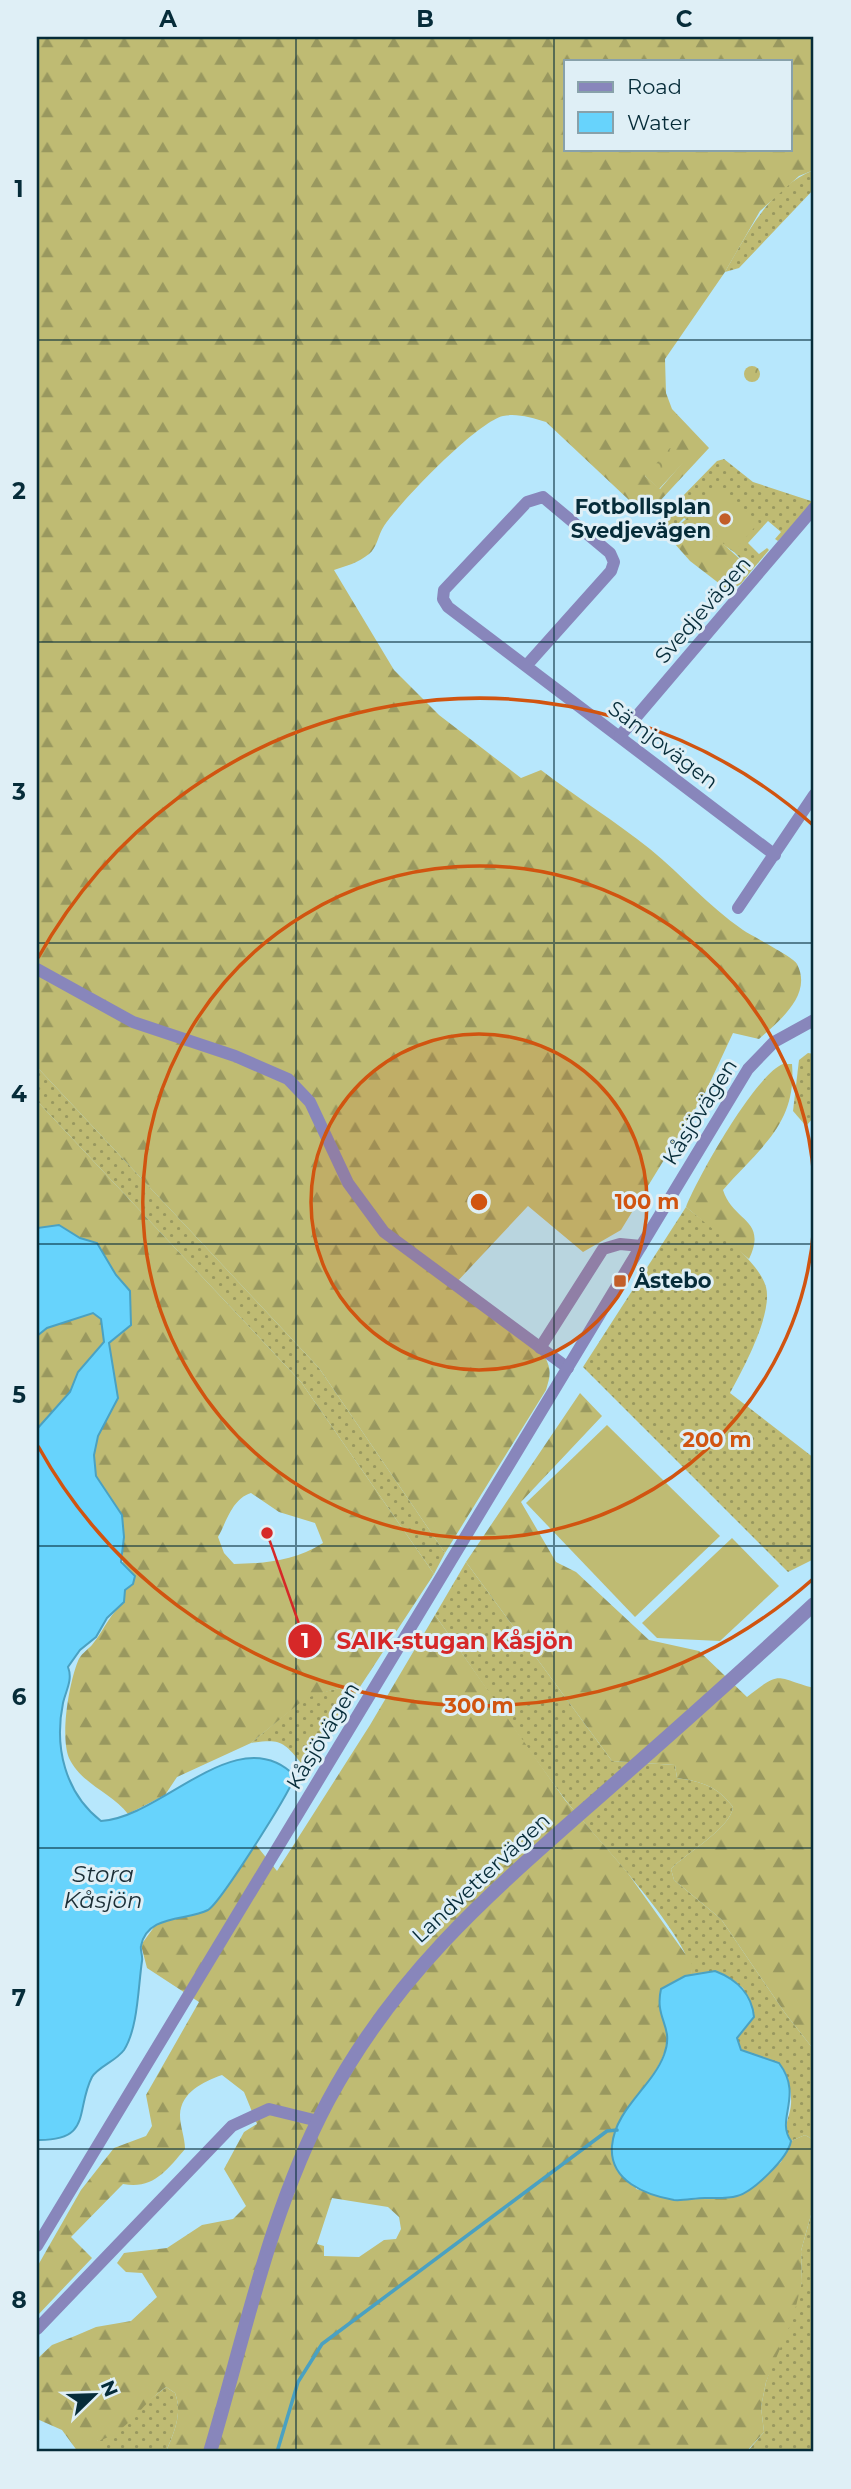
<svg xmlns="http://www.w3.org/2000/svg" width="851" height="2489" font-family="Montserrat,sans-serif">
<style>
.grass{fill:url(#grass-dots)}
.forest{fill:url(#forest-firs);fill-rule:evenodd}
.park{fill:url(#park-crowns)}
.pitch{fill:#bfbb73}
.water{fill:#67d3fc;stroke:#4aa1c2;stroke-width:2}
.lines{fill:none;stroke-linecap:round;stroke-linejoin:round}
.stream{stroke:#4aa1c2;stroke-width:3.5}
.minor{stroke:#8886bb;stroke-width:12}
.tertiary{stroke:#8886bb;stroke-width:14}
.grid{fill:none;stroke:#062c39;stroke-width:2;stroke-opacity:0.55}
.ring{fill:none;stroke:#d15410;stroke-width:3.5}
.poi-dot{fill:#c25e29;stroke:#dfeff6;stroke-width:2.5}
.labels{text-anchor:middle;stroke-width:6;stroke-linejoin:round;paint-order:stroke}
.poi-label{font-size:21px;font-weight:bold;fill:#062c39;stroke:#dfeff6;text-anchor:end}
.street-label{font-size:21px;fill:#062c39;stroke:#dfeff6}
.water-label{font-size:23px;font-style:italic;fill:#1b2e36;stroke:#dfeff6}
.centre{fill:#d15410;stroke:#dfeff6;stroke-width:3.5}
.ring-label{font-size:21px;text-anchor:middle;font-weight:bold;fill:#d15410;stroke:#dfeff6;stroke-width:6;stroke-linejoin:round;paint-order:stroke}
.leader{fill:none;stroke:#d62828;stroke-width:2.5}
.callout-dot{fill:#d62828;stroke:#dfeff6;stroke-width:2.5}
.mark-label{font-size:21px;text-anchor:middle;font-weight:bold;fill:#fff}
.callout-label{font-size:23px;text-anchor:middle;font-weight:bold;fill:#d62828;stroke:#dfeff6;stroke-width:6;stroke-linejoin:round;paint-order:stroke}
.neatline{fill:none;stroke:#062c39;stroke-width:2.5}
.grid-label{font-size:23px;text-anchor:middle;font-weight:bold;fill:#062c39}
</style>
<defs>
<pattern id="grass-dots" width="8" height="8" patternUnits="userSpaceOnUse" patternTransform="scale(1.75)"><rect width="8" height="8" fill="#bfbb73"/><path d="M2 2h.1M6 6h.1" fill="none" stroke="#99985f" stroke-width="1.8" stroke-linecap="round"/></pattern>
<pattern id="forest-firs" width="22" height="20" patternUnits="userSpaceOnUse" patternTransform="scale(1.75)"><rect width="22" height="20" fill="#bfbb73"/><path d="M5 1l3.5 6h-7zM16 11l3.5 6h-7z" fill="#99985f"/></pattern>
<pattern id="park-crowns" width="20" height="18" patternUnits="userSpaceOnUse" patternTransform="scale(1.75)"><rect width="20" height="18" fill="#bfbb73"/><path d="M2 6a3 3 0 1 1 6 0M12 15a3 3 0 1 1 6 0" fill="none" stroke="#99985f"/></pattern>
</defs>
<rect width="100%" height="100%" fill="#b7e7fc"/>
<g class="grass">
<path d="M 814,170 L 814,189 L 739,268 L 725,272 C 748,232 769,188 814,170 Z"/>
<path d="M 724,459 L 753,482 L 814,502 L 778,541 L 775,539 L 781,532 L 768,521 L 748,543 L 759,554 L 767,548 L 769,550 L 752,570 L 734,552 L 684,518 L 667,535 L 660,524 L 679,500 L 717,461 Z"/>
<path d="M 808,1053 L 814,1054 L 814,1117 L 806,1126 L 793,1111 L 799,1060 Z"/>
<path d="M 37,1067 L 319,1368 L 445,1553 L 434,1574 L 301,1382 L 37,1101 Z"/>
<path d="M 686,1207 C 709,1226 757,1257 766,1287 C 773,1314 743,1369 730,1393 L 814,1458 L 814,1559 L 788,1572 L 583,1367 Z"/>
<path d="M 466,1562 L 612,1761 L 675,1765 L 677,1778 C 703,1782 717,1786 733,1807 C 731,1828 686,1853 671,1869 L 674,1880 L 721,1919 L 785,2013 L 814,2050 L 814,2140 L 805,2135 L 791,2141 C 781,2127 790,2119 791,2104 C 792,2093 788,2069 778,2063 C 767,2057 752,2056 741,2050 L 737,2038 L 754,2017 L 743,1988 L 724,1975 L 715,1971 L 692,1974 C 688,1933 593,1836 564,1798 C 520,1739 478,1676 435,1615 Z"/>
<path d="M 339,1688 L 354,1696 L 312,1753 L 301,1763 C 283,1741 280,1739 251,1743 L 306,1697 Z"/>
<path d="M 814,2204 L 814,2452 L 747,2452 L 764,2432 L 761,2407 L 766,2382 L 802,2282 L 801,2251 Z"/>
<path d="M 166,2387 L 175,2393 C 183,2414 174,2432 166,2452 L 96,2450 L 97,2441 Z"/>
</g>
<g class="forest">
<path d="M 37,37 L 814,37 L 814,170 L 799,176 L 760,211 L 725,272 L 665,359 L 666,393 L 672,409 L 709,448 L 646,516 L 546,422 C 532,418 517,413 503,416 C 477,422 400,502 384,526 C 378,535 377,548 369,554 C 358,563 346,566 334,570 L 394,670 L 439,715 L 521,778 L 541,770 C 576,797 615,821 650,849 C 683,876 707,905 743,930 C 752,936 795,958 797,964 C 813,995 779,1021 759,1039 L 733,1033 L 705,1093 L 621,1230 L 583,1252 L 528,1206 L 454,1285 L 545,1357 C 552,1370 550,1377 546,1390 L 445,1553 L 319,1368 L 37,1067 ZM 566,61 L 790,61 L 790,149 L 566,149 ZM 684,461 L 660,489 L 645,476 Z"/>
<path d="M 691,515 L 752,570 L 741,584 L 729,591 L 690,561 L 667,535 Z"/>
<path d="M 783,1064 L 792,1064 C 797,1125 759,1148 723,1190 C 733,1222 768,1219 749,1259 L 686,1207 C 698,1177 755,1075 783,1064 Z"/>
<path d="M 37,1101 L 301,1382 L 434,1574 L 354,1696 L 339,1688 L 306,1698 L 251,1743 L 177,1777 L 165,1795 L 128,1814 C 112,1793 81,1784 69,1758 C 60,1736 69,1683 78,1661 C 80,1655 87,1650 92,1645 C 105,1629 107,1618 124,1602 L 122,1515 L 96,1476 L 94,1455 L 98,1436 L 118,1398 L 109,1343 L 130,1291 L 116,1275 L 97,1243 L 80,1238 L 59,1225 L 37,1228 ZM 251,1493 L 279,1512 L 315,1523 L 323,1543 C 294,1561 268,1563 234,1564 L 224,1553 L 218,1537 C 227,1521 232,1499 251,1493 Z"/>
<path d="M 93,1313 L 101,1319 L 104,1342 L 78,1372 L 70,1392 L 37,1429 L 37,1336 L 47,1328 Z"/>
<path d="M 580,1393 L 602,1416 L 521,1502 L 556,1562 L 576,1572 L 649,1640 L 699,1651 L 747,1697 C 782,1669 775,1678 814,1688 L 814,2050 L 785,2013 L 721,1919 L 674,1880 L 671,1869 C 686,1853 731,1828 733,1807 C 717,1786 703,1782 677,1778 L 675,1765 L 612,1761 L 466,1562 Z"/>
<path d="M 435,1615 L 565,1800 L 627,1872 L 691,1962 L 692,1974 L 661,1989 C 655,2017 666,2012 668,2031 C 670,2060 638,2095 622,2118 L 636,2189 L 675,2200 L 739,2196 L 781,2162 L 791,2141 L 805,2135 L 814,2140 L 814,2204 L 801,2251 L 802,2282 L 793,2318 L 766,2382 L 761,2407 L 764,2432 L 746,2452 L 166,2452 C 174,2432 183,2414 175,2393 L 166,2387 C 140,2405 127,2434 97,2441 L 98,2452 L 78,2452 L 62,2430 L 37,2419 L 37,2359 L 52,2345 L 75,2336 L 96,2327 L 131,2321 L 157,2297 L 142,2273 L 126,2272 L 117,2263 L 124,2253 L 167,2248 L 202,2225 L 233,2219 L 246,2206 L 224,2169 L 244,2132 L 257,2124 L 244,2092 L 222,2075 C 203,2082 181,2092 180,2115 C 180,2126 185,2138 185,2149 C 167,2170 153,2190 123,2184 L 71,2237 L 92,2258 L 37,2316 L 37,2267 L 81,2190 L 114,2148 L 146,2136 L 152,2126 L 146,2095 L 199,2002 L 147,1968 L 141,1945 L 157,1923 L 199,1911 L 225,1887 L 256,1845 L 277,1871 L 370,1725 ZM 332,2198 L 388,2207 L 399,2217 L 401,2229 L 396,2239 L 384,2240 L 359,2257 L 324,2256 L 324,2246 L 317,2244 Z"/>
</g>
<g class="park">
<circle cx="752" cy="374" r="8"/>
<path d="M 670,448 L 685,461 L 659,489 L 645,476 Z"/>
</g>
<g class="pitch">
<path d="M 716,486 L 759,522 L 734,552 L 691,515 Z"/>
<path d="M 607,1425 L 720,1536 L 635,1617 L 526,1503 Z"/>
<path d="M 732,1538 L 779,1586 L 720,1641 L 657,1638 L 642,1623 Z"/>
</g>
<g class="water">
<path d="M 59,1225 L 80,1238 L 97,1243 L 116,1275 L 130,1291 L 131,1325 L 109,1343 L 118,1398 L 98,1436 L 94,1455 L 96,1476 L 122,1515 L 124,1537 L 121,1562 L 135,1576 L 133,1584 L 125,1590 L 124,1602 L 107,1618 L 96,1637 L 80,1650 L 68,1667 C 73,1680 66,1690 63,1703 C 54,1747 65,1793 101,1821 C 162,1818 238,1718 295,1776 C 289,1794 220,1903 208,1910 C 187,1921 147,1914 141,1946 C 140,1950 143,1956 142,1961 C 138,1988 138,2028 124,2050 C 116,2061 98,2067 92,2077 C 75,2110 93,2141 37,2140 L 37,1429 L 70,1392 L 78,1372 L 104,1342 L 101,1319 L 93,1313 L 47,1328 L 37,1336 L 37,1228 Z"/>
<path d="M 715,1971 C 736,1979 752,1994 754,2017 L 737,2038 L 741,2050 L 779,2063 C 804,2096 775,2119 791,2141 C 788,2158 753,2192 737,2196 C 727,2199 715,2198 705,2198 C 695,2198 683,2201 674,2200 C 646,2195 609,2181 612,2146 C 615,2109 652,2087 664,2055 C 675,2026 654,2020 661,1989 L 685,1976 Z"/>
</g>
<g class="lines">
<path class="stream" d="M 277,2452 L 298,2382 L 322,2344 L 607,2131 L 617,2130"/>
<g class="minor">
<path d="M 526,666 L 611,571 L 614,562 L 610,553 L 543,497 L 527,502 L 444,590 L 443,599 L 448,607 L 775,855"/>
<path d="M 620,736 L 814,508"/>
<path d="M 738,908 L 814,795"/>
<path d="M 37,969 L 133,1022 L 235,1056 L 288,1079 L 310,1102 L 348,1183 L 384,1232 L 568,1368"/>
<path d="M 540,1348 L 603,1249 L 620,1244 L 641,1246"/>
<path d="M 37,2246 L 748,1069 L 774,1042 L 814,1020"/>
<path d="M 37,2329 L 232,2126 L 269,2109 L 318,2121"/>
</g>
<path class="tertiary" d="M 210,2452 C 245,2335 270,2210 328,2101 C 397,1972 490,1893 598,1798 C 671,1734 743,1670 814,1604"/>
</g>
<path class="grid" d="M 296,37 L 296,2452M 554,37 L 554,2452M 37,340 L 814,340M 37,642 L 814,642M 37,943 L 814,943M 37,1244 L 814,1244M 37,1546 L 814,1546M 37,1848 L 814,1848M 37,2149 L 814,2149"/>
<circle cx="479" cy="1202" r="168" fill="#d15410" fill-opacity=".12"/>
<g class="ring">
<circle cx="479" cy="1202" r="168"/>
<path d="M814 1225A336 336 0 1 1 814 1179"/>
<path d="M813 1579A504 504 0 0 1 38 1446M38 958A504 504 0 0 1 813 825"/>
</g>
<g class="poi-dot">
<circle cx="725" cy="519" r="7"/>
<rect x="613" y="1274" width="14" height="14" rx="3.5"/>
</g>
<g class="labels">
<g class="poi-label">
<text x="711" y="514">Fotbollsplan<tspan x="711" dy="24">Svedjevägen</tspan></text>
<text x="634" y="1288" text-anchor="start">Åstebo</text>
</g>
<g class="street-label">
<text transform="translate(703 610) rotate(-49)" y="7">Svedjevägen</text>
<text transform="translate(663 745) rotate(37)" y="7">Sämjovägen</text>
<text transform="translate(700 1112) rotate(-58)" y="7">Kåsjövägen</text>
<text transform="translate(323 1736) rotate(-59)" y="7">Kåsjövägen</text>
<text transform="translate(481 1878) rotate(-43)" y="7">Landvettervägen</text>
</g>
<g class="water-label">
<text x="103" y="1882">Stora<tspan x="103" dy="26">Kåsjön</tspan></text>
</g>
</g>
<circle cx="479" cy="1202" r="10" class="centre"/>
<g class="ring-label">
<text x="647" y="1209">100 m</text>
<text x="717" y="1447">200 m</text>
<text x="479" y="1713">300 m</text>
</g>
<path class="leader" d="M267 1533L305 1641"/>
<g class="callout-dot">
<circle cx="267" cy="1533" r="7"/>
<circle cx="305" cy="1641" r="18"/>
</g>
<g class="mark-label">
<text x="305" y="1648">1</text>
</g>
<g class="callout-label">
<text x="455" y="1649">SAIK-stugan Kåsjön</text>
</g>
<rect width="851" height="2489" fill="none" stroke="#dfeff6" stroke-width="77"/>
<rect x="564" y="60" width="228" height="91" fill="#dfeff6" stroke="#88a1aa" stroke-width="2"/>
<rect x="578" y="82" width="35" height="10" fill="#8886bb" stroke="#88a1aa" stroke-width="2"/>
<text x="627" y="94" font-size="21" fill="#062c39">Road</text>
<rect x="578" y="112" width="35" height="21" fill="#67d3fc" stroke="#88a1aa" stroke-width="2"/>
<text x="627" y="130" font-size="21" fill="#062c39">Water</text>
<g transform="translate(94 2395) rotate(67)" stroke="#dfeff6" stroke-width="5" paint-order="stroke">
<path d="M0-5L12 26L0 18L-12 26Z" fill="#062c39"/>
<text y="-10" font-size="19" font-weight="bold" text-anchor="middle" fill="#062c39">N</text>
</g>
<rect x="38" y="38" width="774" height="2412" class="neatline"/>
<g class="grid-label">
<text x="168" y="27">A</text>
<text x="425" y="27">B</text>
<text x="684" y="27">C</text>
<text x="19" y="197">1</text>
<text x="19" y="499">2</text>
<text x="19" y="800">3</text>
<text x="19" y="1102">4</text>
<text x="19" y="1403">5</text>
<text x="19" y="1705">6</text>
<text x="19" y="2006">7</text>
<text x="19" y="2308">8</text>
</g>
</svg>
